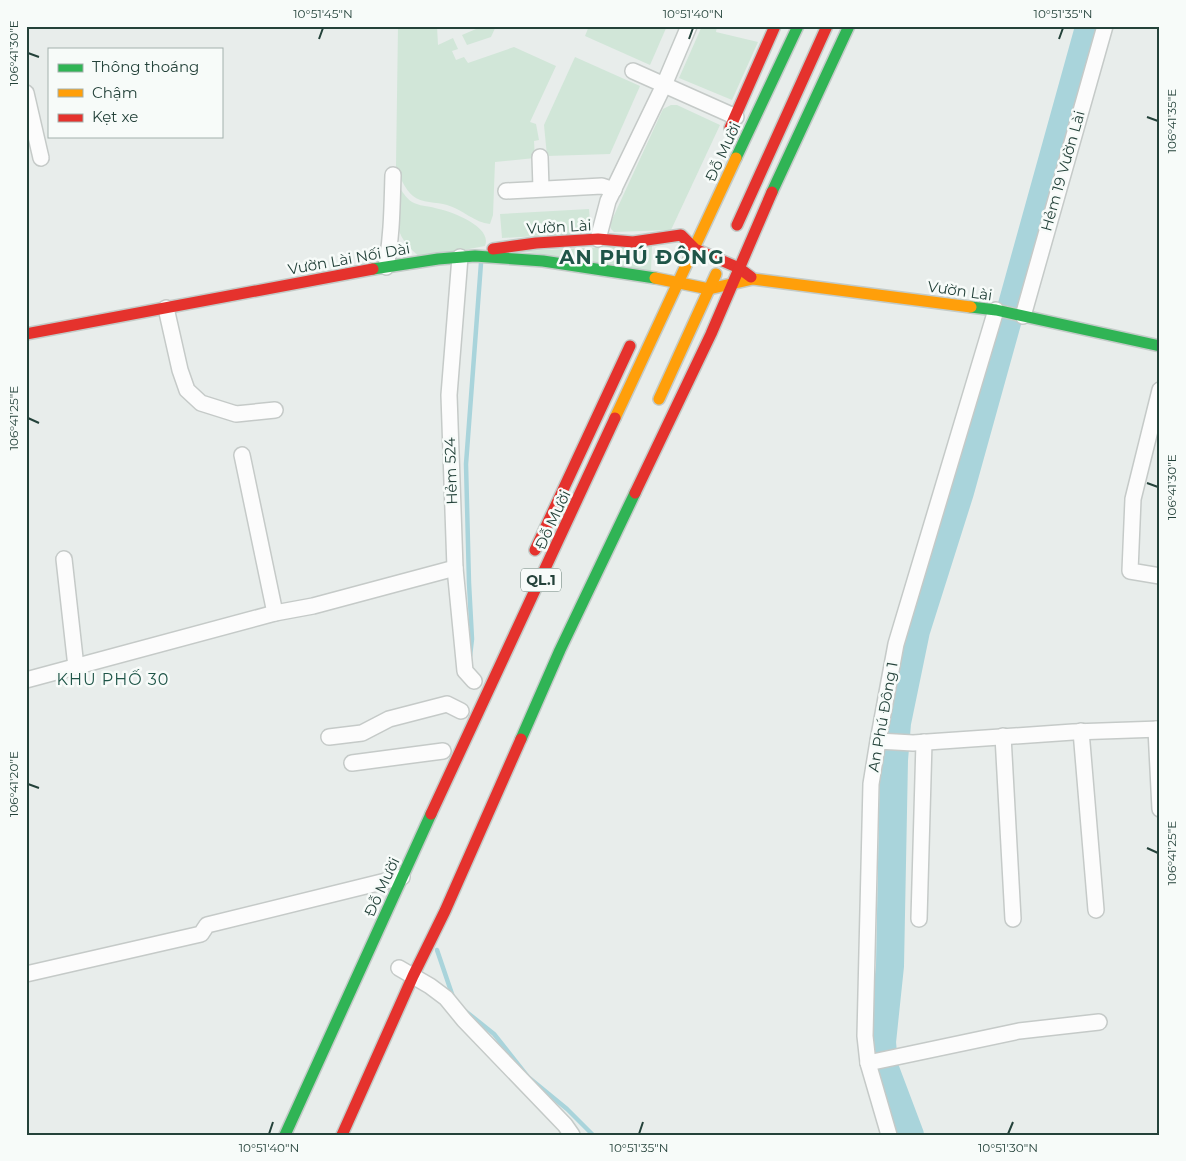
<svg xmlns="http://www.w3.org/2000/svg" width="1186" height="1161" font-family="Montserrat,sans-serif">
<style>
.green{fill:#d1e6d8}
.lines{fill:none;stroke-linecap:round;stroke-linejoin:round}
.stream{stroke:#a9d4db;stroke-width:4.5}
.river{stroke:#a9d4db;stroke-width:28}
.street-casing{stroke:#c5cac8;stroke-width:18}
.fast-casing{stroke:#c3cbc8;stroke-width:14}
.slow-casing{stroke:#c3cbc8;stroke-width:14}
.jam-casing{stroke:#c3cbc8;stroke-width:14}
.street{stroke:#fcfcfc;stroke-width:15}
.fast{stroke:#30b455;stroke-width:11}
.slow{stroke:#ff9f0a;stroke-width:11}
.jam{stroke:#e5322d;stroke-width:11}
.ticks{fill:none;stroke:#24423a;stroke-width:2}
.labels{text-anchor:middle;stroke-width:5;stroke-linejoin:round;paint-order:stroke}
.shield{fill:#f7fbf9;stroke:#637a73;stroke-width:1}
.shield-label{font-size:14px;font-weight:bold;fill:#24423a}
.street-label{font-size:15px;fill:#24423a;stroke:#f7fbf9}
.neighbourhood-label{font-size:16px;letter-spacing:1px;fill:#1f5548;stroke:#f7fbf9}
.district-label{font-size:20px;font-weight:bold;letter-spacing:1px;fill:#1f5548;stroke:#f7fbf9}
.neatline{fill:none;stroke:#24423a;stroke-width:2}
.ticks-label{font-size:12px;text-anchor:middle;fill:#24423a}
</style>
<rect width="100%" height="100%" fill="#e8edeb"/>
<g class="green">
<path d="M 398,26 L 437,26 L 438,45 L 453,38 L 458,49 L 452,51 L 456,60 L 464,57 L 468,63 L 514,47 L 556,66 L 530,122 L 536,124 L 539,140 L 534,141 L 535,158 L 495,162 L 493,215 L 490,224 C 475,223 462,209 447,205 C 437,202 421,203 413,196 C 405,190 399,175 396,166 Z"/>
<path d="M 483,26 L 496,26 L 491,37 L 467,45 L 462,35 Z"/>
<path d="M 589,26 L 667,26 L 650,65 L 585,36 Z"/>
<path d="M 702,26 L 717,26 L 716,32 L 758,42 L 732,100 L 679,78 Z"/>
<path d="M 575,57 L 640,86 L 610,154 L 547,156 L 544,125 Z"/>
<path d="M 671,105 L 677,105 L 720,125 L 671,230 L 614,232 L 611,229 L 610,224 L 663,109 Z"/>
<path d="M 400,188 C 403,193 407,199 412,202 C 419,206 428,206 435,208 C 450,211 493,226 485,246 L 421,258 C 392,234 396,222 400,188 Z"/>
<path d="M 589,209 L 591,233 L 502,238 L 500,214 Z"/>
<path d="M 652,245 L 651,271 L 521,251 Z"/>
</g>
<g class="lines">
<g class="stream">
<path d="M 470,656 L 472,639 L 469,583 L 466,464 L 481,263"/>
<path d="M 437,950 L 453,997"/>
<path d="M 464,1010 L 494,1034 L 528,1077 L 567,1109 L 593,1135"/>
</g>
<path class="river" d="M 910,1135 L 884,1066 L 882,1042 L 890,966 L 894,760 L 897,723 L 916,631 L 960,492 L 1088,31"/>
<defs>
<g id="street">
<path d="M 633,71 L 736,117"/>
<path d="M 26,93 L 41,158"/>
<path d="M 540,157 L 541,188"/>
<path d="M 506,191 L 602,186 L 614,190"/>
<path d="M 598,239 L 608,201 L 664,85 L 689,26"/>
<path d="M 460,257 L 449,395 L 455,568 L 465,671 L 474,681"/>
<path d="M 386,267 C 392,236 392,206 393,175"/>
<path d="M 166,308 L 180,370 L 187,390 L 201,403 L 236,414 L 275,410"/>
<path d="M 1023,316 L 1105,26"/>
<path d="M 1160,390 L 1133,499 L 1130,571 L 1160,576"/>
<path d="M 242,455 L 275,613"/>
<path d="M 64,559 L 76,667"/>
<path d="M 26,680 L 275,613 L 313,606 L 455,568"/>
<path d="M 1156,729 L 1160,809"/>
<path d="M 1081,731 L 1096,910"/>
<path d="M 1003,736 L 1013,919"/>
<path d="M 329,737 L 362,733 L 389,719 L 447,704 L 461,711"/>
<path d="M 878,741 L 913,743 L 1073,732 L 1160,729"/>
<path d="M 352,763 L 443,751"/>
<path d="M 919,919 L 924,742"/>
<path d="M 399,968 L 430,986 L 446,998 L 464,1020 L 565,1125 L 572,1135"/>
<path d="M 26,974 L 201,934 L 207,925 L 402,877"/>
<path d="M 868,1063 L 1019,1031 L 1099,1022"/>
<path d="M 889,1135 L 868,1063 L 865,1036 L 871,784 L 878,741 L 896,644 L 996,310"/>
</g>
<g id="fast">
<path d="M 736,158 L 798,26"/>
<path d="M 772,192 L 849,26"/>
<path d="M 373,269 L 438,259 L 475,256 L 543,261 L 655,278"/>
<path d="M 971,307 L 996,310 L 1160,346"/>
<path d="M 521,739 L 560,650 L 635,493"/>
<path d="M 285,1135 L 431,814"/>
</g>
<g id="slow">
<path d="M 655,278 L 709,289 L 753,279 L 971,307"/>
<path d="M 659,399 L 716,274"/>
<path d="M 615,418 L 736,158"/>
</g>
<g id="jam">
<path d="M 730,128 L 775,26"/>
<path d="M 737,225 L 827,26"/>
<path d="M 493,249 L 536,243 L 598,239 L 633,242 L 681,235 L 695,249 L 739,268 L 751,277"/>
<path d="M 26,334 L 373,269"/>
<path d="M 635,493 L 711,334 L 772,192"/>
<path d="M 535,550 L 630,346"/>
<path d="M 431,814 L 615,418"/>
<path d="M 342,1135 L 413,976 L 445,911 L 521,739"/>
</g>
</defs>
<use href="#street" class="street-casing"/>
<use href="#fast" class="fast-casing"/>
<use href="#slow" class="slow-casing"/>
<use href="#jam" class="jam-casing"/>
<use href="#street" class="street"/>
<use href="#fast" class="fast"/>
<use href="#slow" class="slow"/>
<use href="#jam" class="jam"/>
</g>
<path class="ticks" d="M 319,39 L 323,28M 689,39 L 693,28M 1059,39 L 1063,28M 28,53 L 39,57M 1147,117 L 1158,121M 28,418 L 39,423M 1147,483 L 1158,487M 28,784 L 39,788M 1147,848 L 1158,853M 269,1134 L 273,1122M 639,1134 L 643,1122M 1008,1134 L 1013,1122"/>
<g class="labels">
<rect class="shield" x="521" y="568.5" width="40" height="23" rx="4"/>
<g class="shield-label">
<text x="541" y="585">QL.1</text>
</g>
<g class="street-label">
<text transform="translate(723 152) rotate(-65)" y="5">Đỗ Mười</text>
<text transform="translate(1063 171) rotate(-74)" y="5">Hẻm 19 Vườn Lài</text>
<text transform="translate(559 227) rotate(-3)" y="5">Vườn Lài</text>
<text transform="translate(349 259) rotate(-10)" y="5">Vườn Lài Nối Dài</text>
<text transform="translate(960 291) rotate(8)" y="5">Vườn Lài</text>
<text transform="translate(451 471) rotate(-92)" y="5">Hẻm 524</text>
<text transform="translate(553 520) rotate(-65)" y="5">Đỗ Mười</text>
<text transform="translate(883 717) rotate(-80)" y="5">An Phú Đông 1</text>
<text transform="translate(382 887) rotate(-65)" y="5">Đỗ Mười</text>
</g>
<g class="neighbourhood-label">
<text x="113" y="685">KHU PHỐ 30</text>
</g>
<g class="district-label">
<text x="642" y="264">AN PHÚ ĐÔNG</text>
</g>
</g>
<rect width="1186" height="1161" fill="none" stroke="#f7fbf9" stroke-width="55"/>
<rect x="48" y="48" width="175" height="90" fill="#f7fbf9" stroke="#a3b1ad"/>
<rect x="58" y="64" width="25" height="8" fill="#30b455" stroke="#a3b1ad"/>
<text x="92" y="72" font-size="15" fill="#24423a">Thông thoáng</text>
<rect x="58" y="89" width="25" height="8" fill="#ff9f0a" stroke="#a3b1ad"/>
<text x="92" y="98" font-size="15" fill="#24423a">Chậm</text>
<rect x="58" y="114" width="25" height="8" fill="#e5322d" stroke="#a3b1ad"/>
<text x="92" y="122" font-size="15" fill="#24423a">Kẹt xe</text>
<rect x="28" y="28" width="1130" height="1106" class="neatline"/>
<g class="ticks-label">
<text x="323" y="18">10°51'45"N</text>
<text x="693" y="18">10°51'40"N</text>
<text x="1063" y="18">10°51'35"N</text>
<text transform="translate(14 53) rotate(-90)" y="4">106°41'30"E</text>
<text transform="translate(1172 121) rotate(-90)" y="4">106°41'35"E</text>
<text transform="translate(14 418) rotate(-90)" y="4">106°41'25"E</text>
<text transform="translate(1172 487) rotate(-90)" y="4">106°41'30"E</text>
<text transform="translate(14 784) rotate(-90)" y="4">106°41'20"E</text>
<text transform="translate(1172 853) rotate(-90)" y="4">106°41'25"E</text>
<text x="269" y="1152">10°51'40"N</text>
<text x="639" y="1152">10°51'35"N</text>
<text x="1008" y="1152">10°51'30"N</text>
</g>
</svg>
